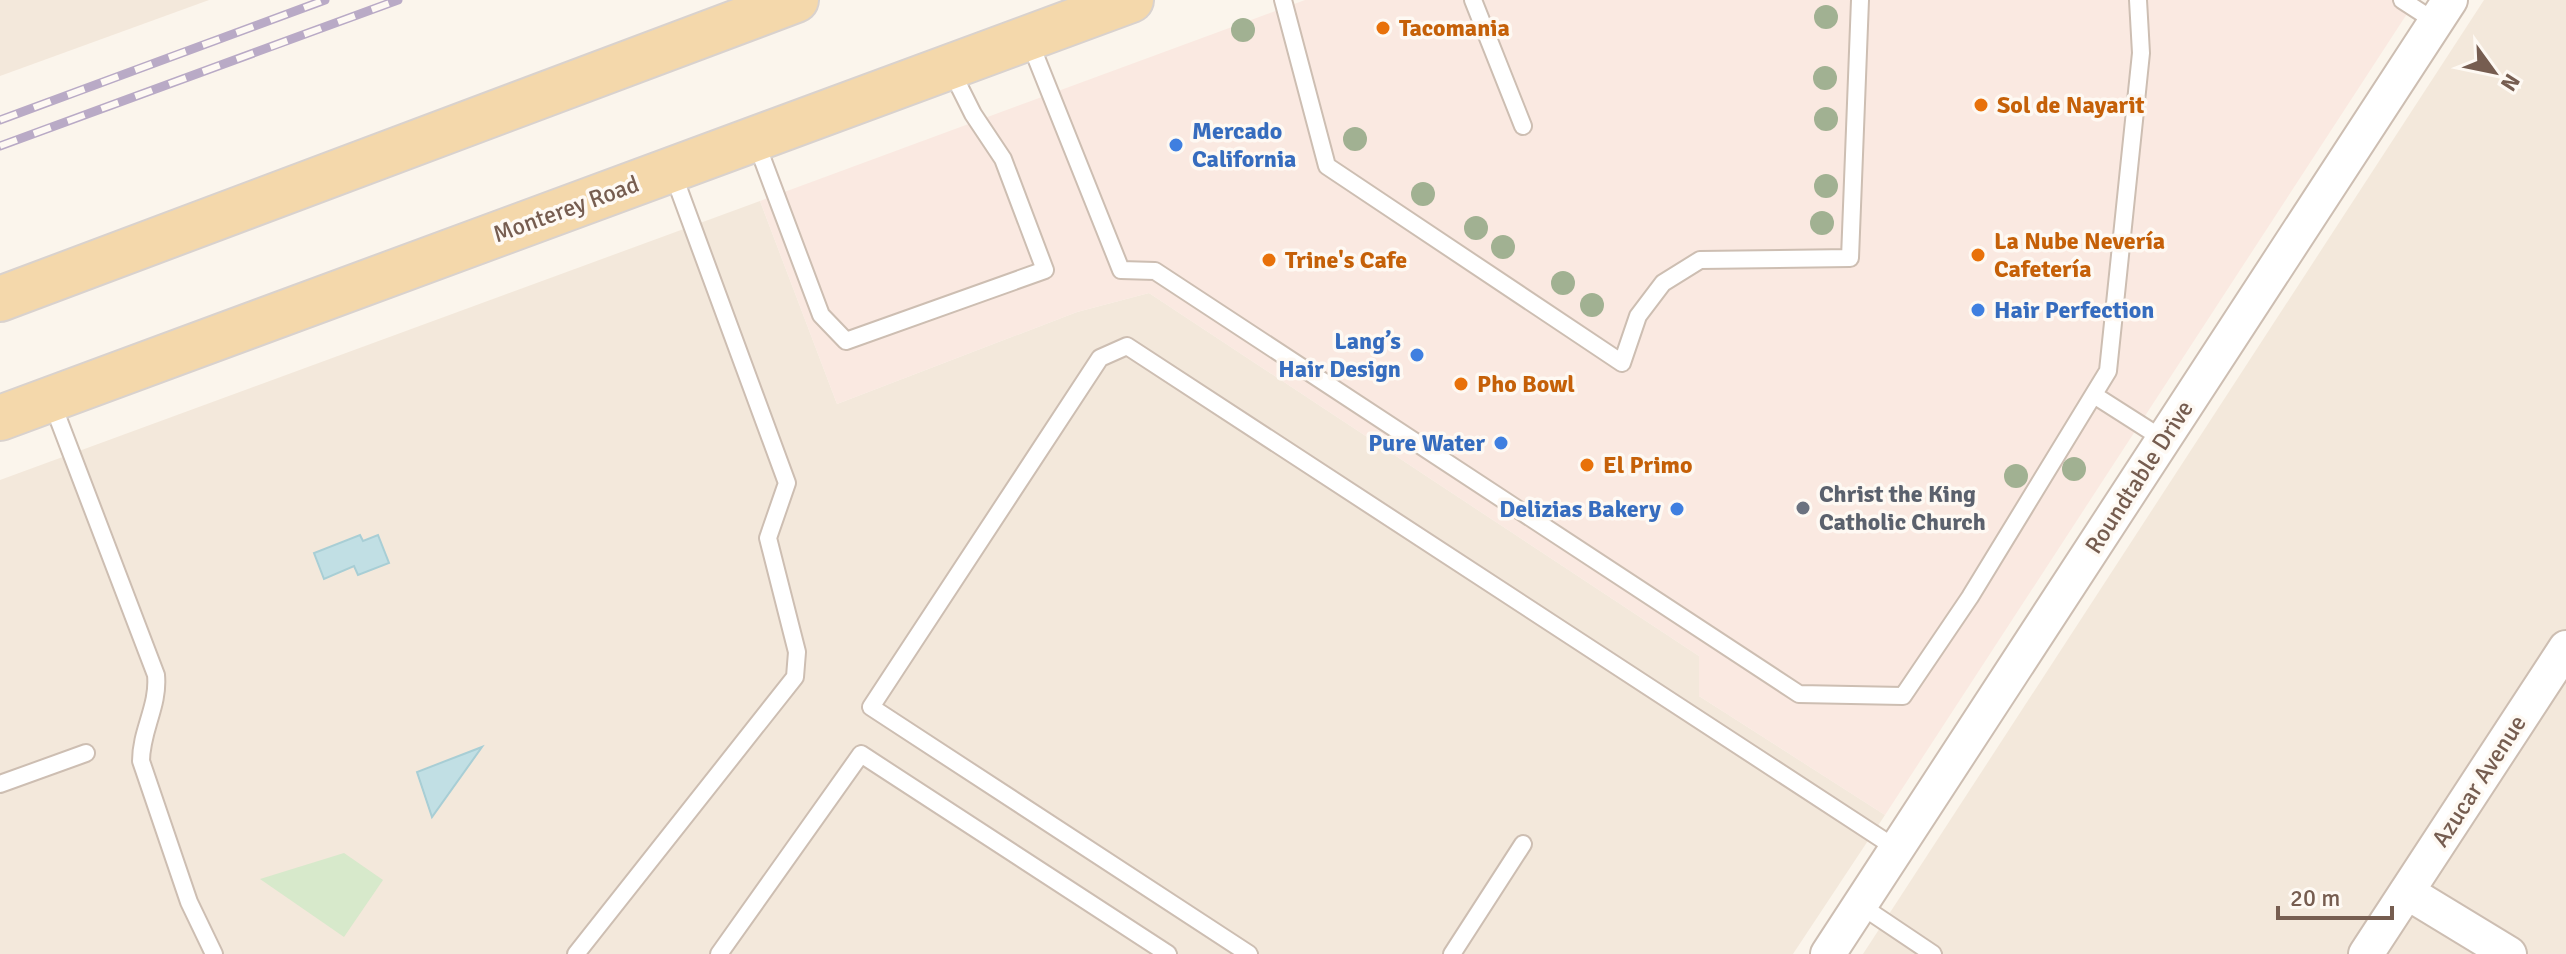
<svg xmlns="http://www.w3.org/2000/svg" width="2566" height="954" font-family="Signika,sans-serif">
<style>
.residential{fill:#f3e8db}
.commercial{fill:#fae9e1}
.green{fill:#d7e9cb}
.water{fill:#c1dfe4;stroke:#a8ced5;stroke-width:2}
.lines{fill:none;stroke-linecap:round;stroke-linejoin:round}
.service-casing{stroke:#cdbeb2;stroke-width:20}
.minor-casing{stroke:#cdbeb2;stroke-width:38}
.primary-casing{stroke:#d9d2ce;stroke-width:48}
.service{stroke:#fff;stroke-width:16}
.minor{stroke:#fff;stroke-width:34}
.primary{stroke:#f4d8ab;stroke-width:44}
.rail-casing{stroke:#b9aac6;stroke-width:9}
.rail{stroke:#fef9f3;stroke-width:6;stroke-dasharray:18;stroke-linecap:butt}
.tree{fill:#a1b192}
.food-dot{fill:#e8710a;stroke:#fef9f3;stroke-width:3}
.shop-dot{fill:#3f7fe0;stroke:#fef9f3;stroke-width:3}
.worship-dot{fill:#6b7280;stroke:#fef9f3;stroke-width:3}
.labels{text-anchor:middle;stroke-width:7;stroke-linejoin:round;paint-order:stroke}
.food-label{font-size:24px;font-weight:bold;fill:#c56008;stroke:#fef9f3;text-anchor:start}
.shop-label{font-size:24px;font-weight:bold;fill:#366cbe;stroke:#fef9f3;text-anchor:end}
.street-label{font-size:24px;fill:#765d50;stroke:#fef9f3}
.worship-label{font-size:24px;font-weight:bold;fill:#5b616d;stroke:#fef9f3;text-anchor:start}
</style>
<rect width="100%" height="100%" fill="#fbf5ec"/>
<g class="residential">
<path d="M 0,0 L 209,0 L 0,76 Z"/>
<path d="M 2484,0 L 2566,0 L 2566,954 L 1863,954 Z"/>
<path d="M 760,201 L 837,404 L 1077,312 L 1149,293 L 1699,656 L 1699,696 L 1885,815 L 1793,954 L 0,954 L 0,480 Z"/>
</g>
<path class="commercial" d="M 1305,0 L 2416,0 L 1885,815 L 1699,696 L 1699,656 L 1149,293 L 1077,312 L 837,404 L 760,201 Z"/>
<path class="green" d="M 344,853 L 383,880 L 344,937 L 260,879 Z"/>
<g class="water">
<path d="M 360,535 L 363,541 L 378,535 L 389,563 L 358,575 L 354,566 L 324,579 L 314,553 Z"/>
<path d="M 482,747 L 432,817 L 417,772 Z"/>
</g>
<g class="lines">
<defs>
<g id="service">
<path d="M 1283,0 L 1327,166 L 1622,363 L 1638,316 L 1663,283 L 1700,260 L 1850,258 L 1860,0"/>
<path d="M 1473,0 L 1523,126"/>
<path d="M 2402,0 L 2436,22"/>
<path d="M 1029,40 L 1121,270 L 1155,271 L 1799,694 L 1903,696 L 1970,597 L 2108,371 L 2141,53 L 2138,0"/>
<path d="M 756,142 L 821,315 L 846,341 L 1045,270 L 1003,159 L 973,114 L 950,68"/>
<path d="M 2094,395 L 2163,439"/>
<path d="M 51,400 L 156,675 C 159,706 141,730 141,761 L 189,902 L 214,954"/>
<path d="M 0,784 L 86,753"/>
<path d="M 1860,905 L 1933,954"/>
<path d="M 576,954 L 795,677 L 797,652 L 768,538 L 787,483 L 672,171"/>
<path d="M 719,954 L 861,754 L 1168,954"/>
<path d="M 1249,954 L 871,707 L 1100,358 L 1127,346 L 1897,849"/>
<path d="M 1452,954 L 1523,844"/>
</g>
<g id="minor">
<path d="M 2407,892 L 2509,954"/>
<path d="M 1828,954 L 2450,0"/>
<path d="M 2366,954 L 2566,648"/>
</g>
<g id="primary">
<path d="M 0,299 L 796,0"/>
<path d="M 0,418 L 1131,0"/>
</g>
</defs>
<use href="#service" class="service-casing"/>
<use href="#minor" class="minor-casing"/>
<use href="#primary" class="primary-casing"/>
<use href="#service" class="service"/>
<use href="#minor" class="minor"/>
<use href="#primary" class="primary"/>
<defs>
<g id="rail">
<path d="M 0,120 L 325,0"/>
<path d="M 0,146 L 398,0"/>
</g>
</defs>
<use href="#rail" class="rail-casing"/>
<use href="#rail" class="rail"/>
</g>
<g class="tree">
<circle cx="1826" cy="17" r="12"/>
<circle cx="1243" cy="30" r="12"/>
<circle cx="1825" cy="78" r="12"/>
<circle cx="1826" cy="119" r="12"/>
<circle cx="1355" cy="139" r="12"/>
<circle cx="1826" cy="186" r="12"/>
<circle cx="1423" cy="194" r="12"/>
<circle cx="1822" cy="223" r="12"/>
<circle cx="1476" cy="228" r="12"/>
<circle cx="1503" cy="247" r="12"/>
<circle cx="1563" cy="283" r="12"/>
<circle cx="1592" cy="305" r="12"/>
<circle cx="2074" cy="469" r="12"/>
<circle cx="2016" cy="476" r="12"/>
</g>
<g class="food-dot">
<circle cx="1383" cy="28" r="8"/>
<circle cx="1981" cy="105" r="8"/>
<circle cx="1978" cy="255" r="8"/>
<circle cx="1269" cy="260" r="8"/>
<circle cx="1461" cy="384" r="8"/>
<circle cx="1587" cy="465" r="8"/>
</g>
<g class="shop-dot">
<circle cx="1176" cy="145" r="8"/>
<circle cx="1978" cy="310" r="8"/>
<circle cx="1417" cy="355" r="8"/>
<circle cx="1501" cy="443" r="8"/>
<circle cx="1677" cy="509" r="8"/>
</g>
<circle class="worship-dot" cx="1803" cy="508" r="8"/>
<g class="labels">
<g class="food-label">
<text x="1399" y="36">Tacomania</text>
<text x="1997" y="113">Sol de Nayarit</text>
<text x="1994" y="249">La Nube Nevería<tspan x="1994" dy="28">Cafetería</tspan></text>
<text x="1285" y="268">Trine's Cafe</text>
<text x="1477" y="392">Pho Bowl</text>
<text x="1603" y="473">El Primo</text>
</g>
<g class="shop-label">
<text x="1192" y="139" text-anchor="start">Mercado<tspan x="1192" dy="28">California</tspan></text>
<text x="1994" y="318" text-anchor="start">Hair Perfection</text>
<text x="1401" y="349">Lang’s<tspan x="1401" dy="28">Hair Design</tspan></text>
<text x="1485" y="451">Pure Water</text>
<text x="1661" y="517">Delizias Bakery</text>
</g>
<g class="street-label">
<text transform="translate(566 209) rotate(-20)" y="8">Monterey Road</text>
<text transform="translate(2139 477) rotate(-57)" y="8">Roundtable Drive</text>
<text transform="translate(2479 781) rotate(-57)" y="8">Azucar Avenue</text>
</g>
<g class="worship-label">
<text x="1819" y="502">Christ the King<tspan x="1819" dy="28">Catholic Church</tspan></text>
</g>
</g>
<g transform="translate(2494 72) rotate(123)" stroke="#fef9f3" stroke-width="6" paint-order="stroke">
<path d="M0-6L14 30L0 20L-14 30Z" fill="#765d50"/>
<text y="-12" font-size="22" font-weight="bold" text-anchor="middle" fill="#765d50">N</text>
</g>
<path d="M2278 906v12h114v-12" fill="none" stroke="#765d50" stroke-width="4"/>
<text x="2290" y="906" font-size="24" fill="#765d50" stroke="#fef9f3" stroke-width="6" paint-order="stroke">20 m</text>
</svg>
